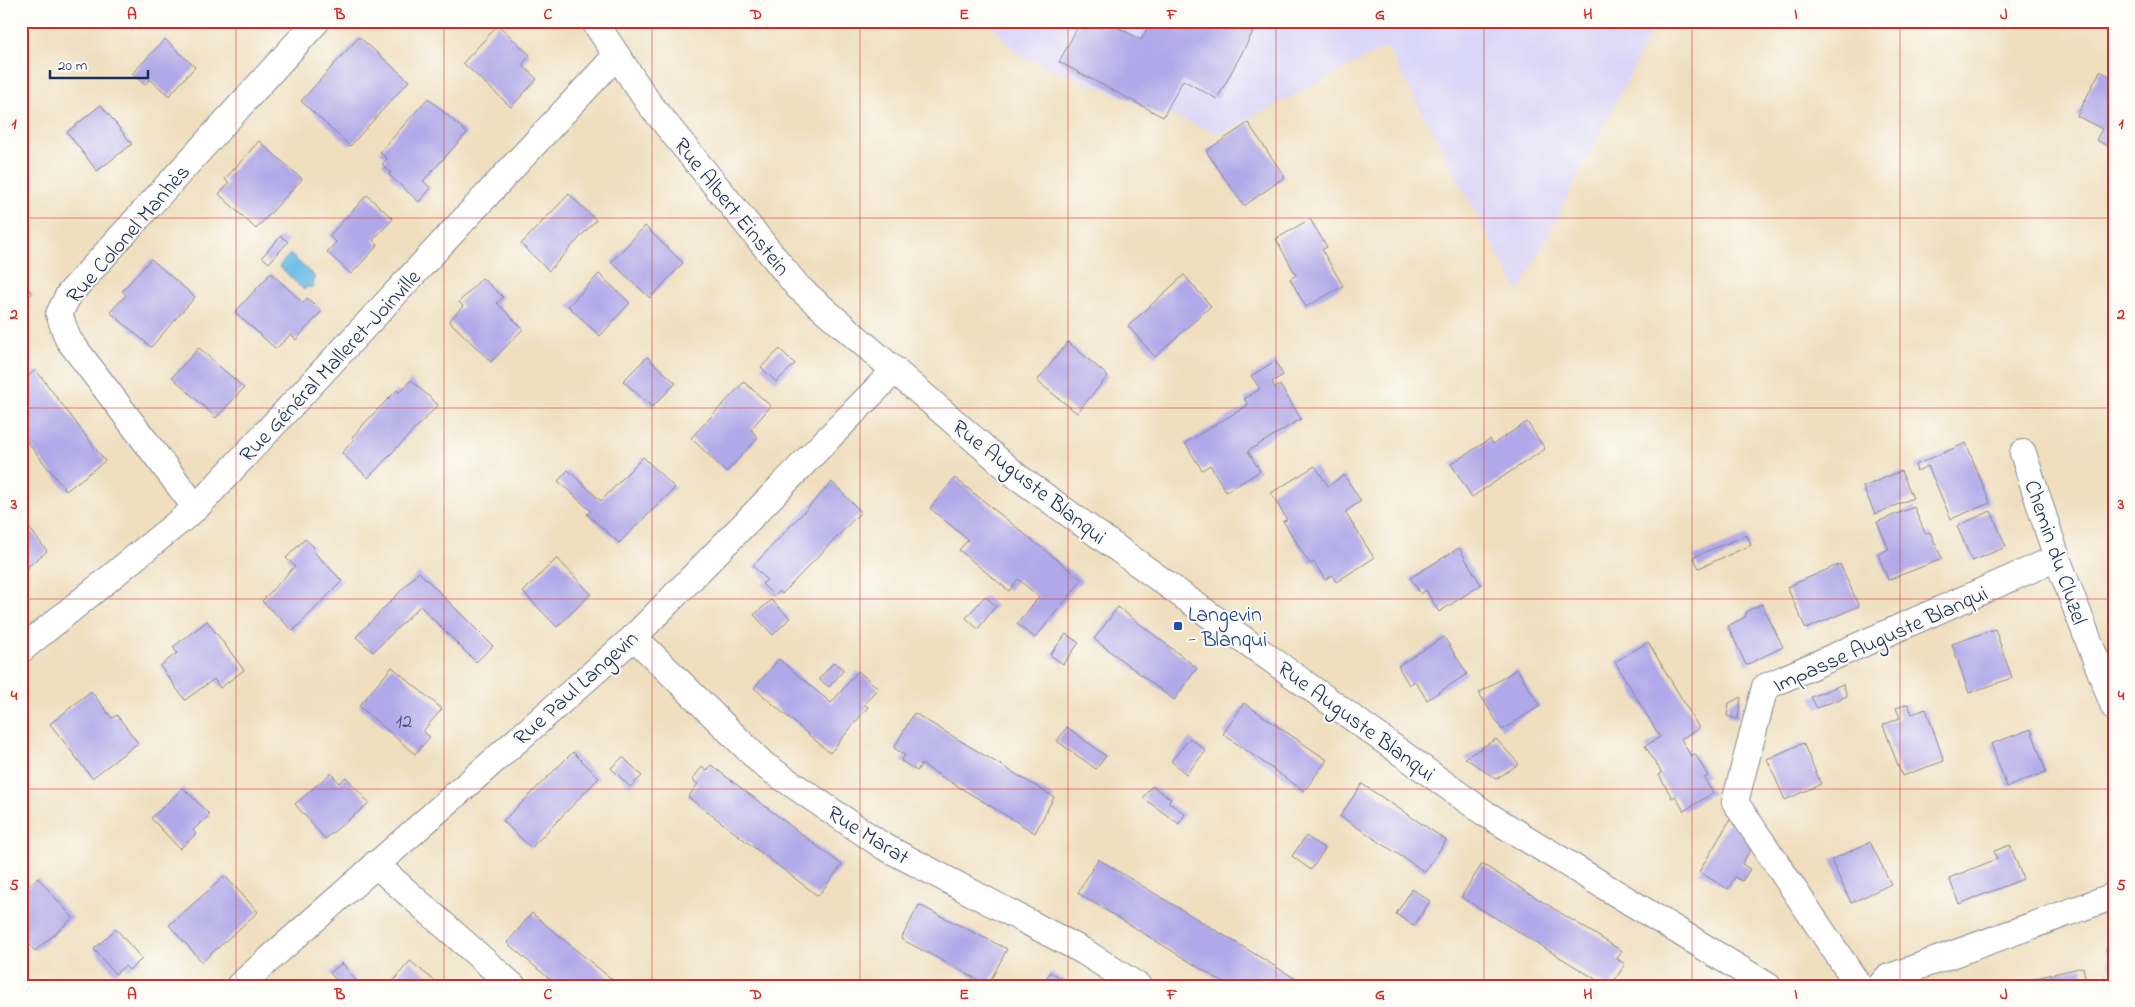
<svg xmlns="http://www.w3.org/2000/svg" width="2135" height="1007" font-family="'Indie Flower',sans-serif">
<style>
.built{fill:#dad6f7}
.water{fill:#65bbe2;stroke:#4075a0}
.building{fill:#b0a8e8}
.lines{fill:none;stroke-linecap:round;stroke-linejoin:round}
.minor-casing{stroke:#85878e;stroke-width:28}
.minor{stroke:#fff;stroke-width:26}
.grid{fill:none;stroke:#d62828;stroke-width:1;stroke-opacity:0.55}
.transit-dot{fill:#1a4fb4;stroke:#fdfcf7;stroke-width:2}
.labels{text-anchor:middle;stroke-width:4;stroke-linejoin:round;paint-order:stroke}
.number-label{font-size:20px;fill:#404d80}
.street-label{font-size:22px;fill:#1b2f5e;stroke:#fdfcf7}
.transit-label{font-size:22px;fill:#164399;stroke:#fdfcf7;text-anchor:start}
.neatline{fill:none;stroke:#d62828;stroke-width:2}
.grid-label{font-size:16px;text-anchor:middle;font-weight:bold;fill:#d62828}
</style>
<rect width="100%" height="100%" fill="#fdfcf7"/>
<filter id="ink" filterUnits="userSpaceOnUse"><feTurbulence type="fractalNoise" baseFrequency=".02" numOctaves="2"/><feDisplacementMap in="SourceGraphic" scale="10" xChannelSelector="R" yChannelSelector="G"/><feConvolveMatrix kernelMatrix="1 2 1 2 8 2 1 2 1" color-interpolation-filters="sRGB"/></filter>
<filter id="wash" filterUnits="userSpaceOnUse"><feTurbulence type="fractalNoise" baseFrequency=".0096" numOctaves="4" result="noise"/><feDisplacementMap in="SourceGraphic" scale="20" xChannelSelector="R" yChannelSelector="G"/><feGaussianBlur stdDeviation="1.12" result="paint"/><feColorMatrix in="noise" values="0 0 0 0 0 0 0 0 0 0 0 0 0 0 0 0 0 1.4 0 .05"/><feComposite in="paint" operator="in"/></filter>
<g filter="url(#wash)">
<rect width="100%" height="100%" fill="#efdfbf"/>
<path class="built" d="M 988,21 L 1657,21 L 1519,293 L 1387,47 L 1219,134 L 1019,56 Z"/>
<path class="water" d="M 290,254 L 315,277 L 313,280 L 314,287 L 306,287 L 304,290 L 279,266 Z"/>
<g id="blocks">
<g class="building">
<path d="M 1081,21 L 1106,21 L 1141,40 L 1151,21 L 1259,21 L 1217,99 L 1183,80 L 1163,117 L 1059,62 Z"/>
<path d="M 498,25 L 530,55 L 522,65 L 537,79 L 511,107 L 463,63 Z"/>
<path d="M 359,37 L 409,81 L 350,146 L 301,101 Z"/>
<path d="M 165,39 L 195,67 L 169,96 L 150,79 L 145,85 L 132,74 Z"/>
<path d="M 2100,71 L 2114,78 L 2114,149 L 2096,140 L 2102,129 L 2077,116 Z"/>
<path d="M 428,98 L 467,133 L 423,181 L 431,188 L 419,202 L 389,175 L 391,173 L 382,164 L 387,159 L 380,152 Z"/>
<path d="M 101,105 L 132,144 L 97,171 L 67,132 Z"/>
<path d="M 1248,123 L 1285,177 L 1244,206 L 1206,151 Z"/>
<path d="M 259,141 L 302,179 L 256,229 L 219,194 L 229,183 L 225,179 Z"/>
<path d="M 569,194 L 596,220 L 549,271 L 521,244 Z"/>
<path d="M 367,195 L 393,219 L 373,240 L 378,245 L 351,274 L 327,252 L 336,242 L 329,236 Z"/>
<path d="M 1310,219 L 1327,247 L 1322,250 L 1343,286 L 1306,307 L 1290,279 L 1296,275 L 1276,239 Z"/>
<path d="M 645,226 L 683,263 L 650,298 L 611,262 Z"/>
<path d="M 281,236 L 288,242 L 269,263 L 262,257 Z"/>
<path d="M 151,259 L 195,297 L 151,347 L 110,312 L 126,295 L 122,291 Z"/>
<path d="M 271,273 L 303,303 L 307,298 L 322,311 L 296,340 L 291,334 L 276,349 L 235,312 Z"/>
<path d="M 599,274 L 630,303 L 600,336 L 568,306 Z"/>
<path d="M 1184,275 L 1211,306 L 1155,357 L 1128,326 Z"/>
<path d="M 482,278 L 503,297 L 497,303 L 523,329 L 491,362 L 449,321 L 463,306 L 459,302 Z"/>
<path d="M 21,280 L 32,294 L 21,303 Z"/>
<path d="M 1068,342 L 1108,376 L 1077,413 L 1037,381 Z"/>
<path d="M 199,348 L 244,388 L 216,418 L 172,377 Z"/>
<path d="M 780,349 L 795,364 L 776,382 L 761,367 Z"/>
<path d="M 647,357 L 676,383 L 652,407 L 623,381 Z"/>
<path d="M 1275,361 L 1283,375 L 1272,382 L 1275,388 L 1280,385 L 1301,419 L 1248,451 L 1260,471 L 1226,492 L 1210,465 L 1202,470 L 1185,443 L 1248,405 L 1244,399 L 1260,389 L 1251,376 Z"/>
<path d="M 36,370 L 105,461 L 66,491 L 21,434 L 21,381 Z"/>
<path d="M 411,380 L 438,405 L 368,478 L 342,453 L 354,439 L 352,437 L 373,414 L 397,390 L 399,393 Z"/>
<path d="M 744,382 L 771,406 L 751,429 L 758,438 L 726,472 L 691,438 Z"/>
<path d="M 1527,422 L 1545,449 L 1472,497 L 1451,464 L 1490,439 L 1493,444 Z"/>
<path d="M 1966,443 L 1990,503 L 1951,519 L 1928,466 L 1917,471 L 1915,465 Z"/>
<path d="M 643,457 L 675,488 L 619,543 L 587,514 L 591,511 L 558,481 L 568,470 L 601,501 Z"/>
<path d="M 1315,466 L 1328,486 L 1344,475 L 1361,501 L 1345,512 L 1374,558 L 1336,582 L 1332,575 L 1325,580 L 1314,562 L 1310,564 L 1283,521 L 1287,520 L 1271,493 Z"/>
<path d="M 1901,471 L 1913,498 L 1875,514 L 1863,487 Z"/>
<path d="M 955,478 L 1082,580 L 1035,638 L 1017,624 L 1039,597 L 1018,579 L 1009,591 L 959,550 L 968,540 L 930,508 Z"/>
<path d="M 832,482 L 861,512 L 782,594 L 780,591 L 774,596 L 762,584 L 767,580 L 753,566 Z"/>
<path d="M 1914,507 L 1925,533 L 1930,532 L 1942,559 L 1888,580 L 1878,554 L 1889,549 L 1877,522 Z"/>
<path d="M 1991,511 L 2006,547 L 1972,561 L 1957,526 Z"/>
<path d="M 21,517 L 47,551 L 21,572 Z"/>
<path d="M 1747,535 L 1751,545 L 1699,568 L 1693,557 Z"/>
<path d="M 305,539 L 314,547 L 312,550 L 342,581 L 293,631 L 262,601 L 295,566 L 286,558 Z"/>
<path d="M 1459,548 L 1481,585 L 1439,612 L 1426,590 L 1421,594 L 1410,578 Z"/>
<path d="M 557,558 L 591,594 L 557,627 L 523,592 Z"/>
<path d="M 1840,564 L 1859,606 L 1806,629 L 1787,587 Z"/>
<path d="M 419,572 L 493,646 L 476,662 L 420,606 L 373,652 L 356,637 Z"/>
<path d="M 985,596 L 996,606 L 978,629 L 966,618 Z"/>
<path d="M 771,600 L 790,618 L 773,635 L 754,615 Z"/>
<path d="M 1762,604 L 1783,647 L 1746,665 L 1728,626 L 1745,617 L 1747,611 Z"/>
<path d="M 1118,607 L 1197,668 L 1174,700 L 1094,639 Z"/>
<path d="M 207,621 L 244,670 L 220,688 L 214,679 L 185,700 L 160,666 L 177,653 L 173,647 Z"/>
<path d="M 1995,629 L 2012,678 L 1969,693 L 1952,644 Z"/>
<path d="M 1066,634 L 1079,643 L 1063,664 L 1050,655 Z"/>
<path d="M 1444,637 L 1467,674 L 1427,700 L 1415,681 L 1409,685 L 1398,666 Z"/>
<path d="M 1648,642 L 1699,728 L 1681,739 L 1691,756 L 1695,754 L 1708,776 L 1704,778 L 1713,793 L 1684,811 L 1675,796 L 1672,798 L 1659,775 L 1662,773 L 1645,746 L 1660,737 L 1615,662 Z"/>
<path d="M 779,659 L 831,703 L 858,671 L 878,688 L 864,704 L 868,707 L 830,753 L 754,688 Z"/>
<path d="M 834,662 L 844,670 L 829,687 L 819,679 Z"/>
<path d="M 392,667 L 442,709 L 423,731 L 430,737 L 415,754 L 359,706 Z"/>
<path d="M 1517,669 L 1540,706 L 1502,730 L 1479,693 Z"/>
<path d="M 1843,684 L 1847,696 L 1817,708 L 1811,697 Z"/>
<path d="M 91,691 L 112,718 L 117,715 L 138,743 L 92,778 L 50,724 Z"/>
<path d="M 1741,697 L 1738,719 L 1727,716 L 1729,703 Z"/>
<path d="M 1244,703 L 1327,760 L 1304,791 L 1223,734 Z"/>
<path d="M 1908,704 L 1912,714 L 1926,709 L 1944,761 L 1902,776 L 1883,725 L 1900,718 L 1896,708 Z"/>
<path d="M 914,713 L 1054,797 L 1035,833 L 921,764 L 917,771 L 901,761 L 905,755 L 894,748 Z"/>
<path d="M 1067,727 L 1106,756 L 1096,769 L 1057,741 Z"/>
<path d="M 2031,729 L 2046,772 L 2007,787 L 1991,744 Z"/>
<path d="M 1190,738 L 1206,751 L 1186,774 L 1171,761 Z"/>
<path d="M 1496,739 L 1519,764 L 1496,779 L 1465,758 Z"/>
<path d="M 1803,743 L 1821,784 L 1785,800 L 1767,759 Z"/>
<path d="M 573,752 L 599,778 L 531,848 L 503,821 Z"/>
<path d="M 623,757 L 642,776 L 630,787 L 611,768 Z"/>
<path d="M 711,765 L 842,865 L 818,896 L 688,797 L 698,784 L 692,780 L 702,767 L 707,771 Z"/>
<path d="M 331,773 L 339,783 L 346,777 L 369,803 L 325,839 L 295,804 Z"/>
<path d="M 1362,784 L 1446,840 L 1425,872 L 1340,816 Z"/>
<path d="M 1152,786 L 1171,799 L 1168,802 L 1185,814 L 1179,824 L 1143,798 Z"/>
<path d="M 183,788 L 210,815 L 193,830 L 196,834 L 180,849 L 151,818 Z"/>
<path d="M 1731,818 L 1753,846 L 1742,864 L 1750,869 L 1742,881 L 1735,877 L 1728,889 L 1699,872 Z"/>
<path d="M 1306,836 L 1325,849 L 1311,870 L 1292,856 Z"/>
<path d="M 1870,842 L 1891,884 L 1851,903 L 1831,860 Z"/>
<path d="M 2010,845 L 2023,879 L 1959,904 L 1949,878 L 1997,859 L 1994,851 Z"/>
<path d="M 1098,859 L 1296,979 L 1292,986 L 1229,986 L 1078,893 Z"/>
<path d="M 1482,864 L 1622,951 L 1617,959 L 1625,964 L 1611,986 L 1607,986 L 1461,897 Z"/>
<path d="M 225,876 L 258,912 L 202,962 L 169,925 Z"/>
<path d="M 38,878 L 73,918 L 35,951 L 21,935 L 21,892 Z"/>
<path d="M 1412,889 L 1430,901 L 1414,926 L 1396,914 Z"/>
<path d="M 919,905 L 1007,949 L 988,985 L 901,939 Z"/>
<path d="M 532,913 L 570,945 L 620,986 L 558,986 L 507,943 Z"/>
<path d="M 116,929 L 142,959 L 129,970 L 125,966 L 115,974 L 94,949 Z"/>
<path d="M 2114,947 L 2114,972 L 2112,973 L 2106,949 Z"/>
<path d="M 410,961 L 441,986 L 389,986 Z"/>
<path d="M 342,963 L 360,986 L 341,986 L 330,973 Z"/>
<path d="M 2083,967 L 2087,986 L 2029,986 L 2028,980 Z"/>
<path d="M 1050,972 L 1074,986 L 1042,986 Z"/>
</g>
</g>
</g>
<g filter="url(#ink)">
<use href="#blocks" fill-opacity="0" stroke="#85878e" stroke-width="1"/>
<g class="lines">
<defs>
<g id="minor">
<path d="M 594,21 L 648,102 L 798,287 L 1018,477 L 1486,814 L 1768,986"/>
<path d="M 2023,453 L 2057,558 L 2114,707"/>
<path d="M 196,508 L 68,339 L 59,314 L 69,294 L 317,21"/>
<path d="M 634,637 L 764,765 L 883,846 L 1083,951 L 1138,986"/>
<path d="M 21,650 L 196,508 L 616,56"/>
<path d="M 375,864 L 513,986"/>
<path d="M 239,986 L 634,637 L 895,370"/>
<path d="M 1859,986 L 1735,802 L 1765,687 L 2057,558"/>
<path d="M 1880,986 L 1887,978 L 2114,896"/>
</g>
</defs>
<use href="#minor" class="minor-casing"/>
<use href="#minor" class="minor"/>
</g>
</g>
<path class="grid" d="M 236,21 L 236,986M 444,21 L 444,986M 652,21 L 652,986M 860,21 L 860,986M 1068,21 L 1068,986M 1276,21 L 1276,986M 1484,21 L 1484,986M 1692,21 L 1692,986M 1900,21 L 1900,986M 21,218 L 2114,218M 21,408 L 2114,408M 21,599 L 2114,599M 21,789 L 2114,789"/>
<rect class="transit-dot" x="1173" y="621" width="10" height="10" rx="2.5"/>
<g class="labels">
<g class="number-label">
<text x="404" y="727">12</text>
</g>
<g class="street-label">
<text transform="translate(733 206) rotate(51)" y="8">Rue Albert Einstein</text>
<text transform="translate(127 233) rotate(-49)" y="8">Rue Colonel Manhès</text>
<text transform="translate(329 365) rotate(-47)" y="8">Rue Général Malleret-Joinville</text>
<text transform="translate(1030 481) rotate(38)" y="8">Rue Auguste Blanqui</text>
<text transform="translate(2057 552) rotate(71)" y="8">Chemin du Cluzel</text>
<text transform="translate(1880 638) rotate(-24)" y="8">Impasse Auguste Blanqui</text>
<text transform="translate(575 687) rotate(-42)" y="8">Rue Paul Langevin</text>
<text transform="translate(1357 720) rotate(36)" y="8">Rue Auguste Blanqui</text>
<text transform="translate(869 834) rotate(32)" y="8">Rue Marat</text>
</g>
<g class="transit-label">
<text x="1188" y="621">Langevin<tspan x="1188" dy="25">- Blanqui</tspan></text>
</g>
</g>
<rect width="2135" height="1007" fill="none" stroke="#fdfcf7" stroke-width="55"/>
<path d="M50 70v8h98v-8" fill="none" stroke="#1b2f5e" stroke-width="2.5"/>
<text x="58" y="70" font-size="15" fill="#1b2f5e" stroke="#fdfcf7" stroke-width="4" paint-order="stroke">20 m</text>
<rect x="28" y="28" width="2080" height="952" class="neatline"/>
<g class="grid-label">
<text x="132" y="19">A</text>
<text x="340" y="19">B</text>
<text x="548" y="19">C</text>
<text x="756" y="19">D</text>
<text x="964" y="19">E</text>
<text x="1172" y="19">F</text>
<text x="1380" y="19">G</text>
<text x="1588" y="19">H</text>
<text x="1796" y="19">I</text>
<text x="2004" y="19">J</text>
<text x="14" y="128">1</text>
<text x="2121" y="128">1</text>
<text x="14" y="319">2</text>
<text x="2121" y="319">2</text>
<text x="14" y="509">3</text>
<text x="2121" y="509">3</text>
<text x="14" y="700">4</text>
<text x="2121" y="700">4</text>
<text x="14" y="890">5</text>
<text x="2121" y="890">5</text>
<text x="132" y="999">A</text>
<text x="340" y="999">B</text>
<text x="548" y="999">C</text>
<text x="756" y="999">D</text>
<text x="964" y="999">E</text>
<text x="1172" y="999">F</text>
<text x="1380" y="999">G</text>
<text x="1588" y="999">H</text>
<text x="1796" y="999">I</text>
<text x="2004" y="999">J</text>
</g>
</svg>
